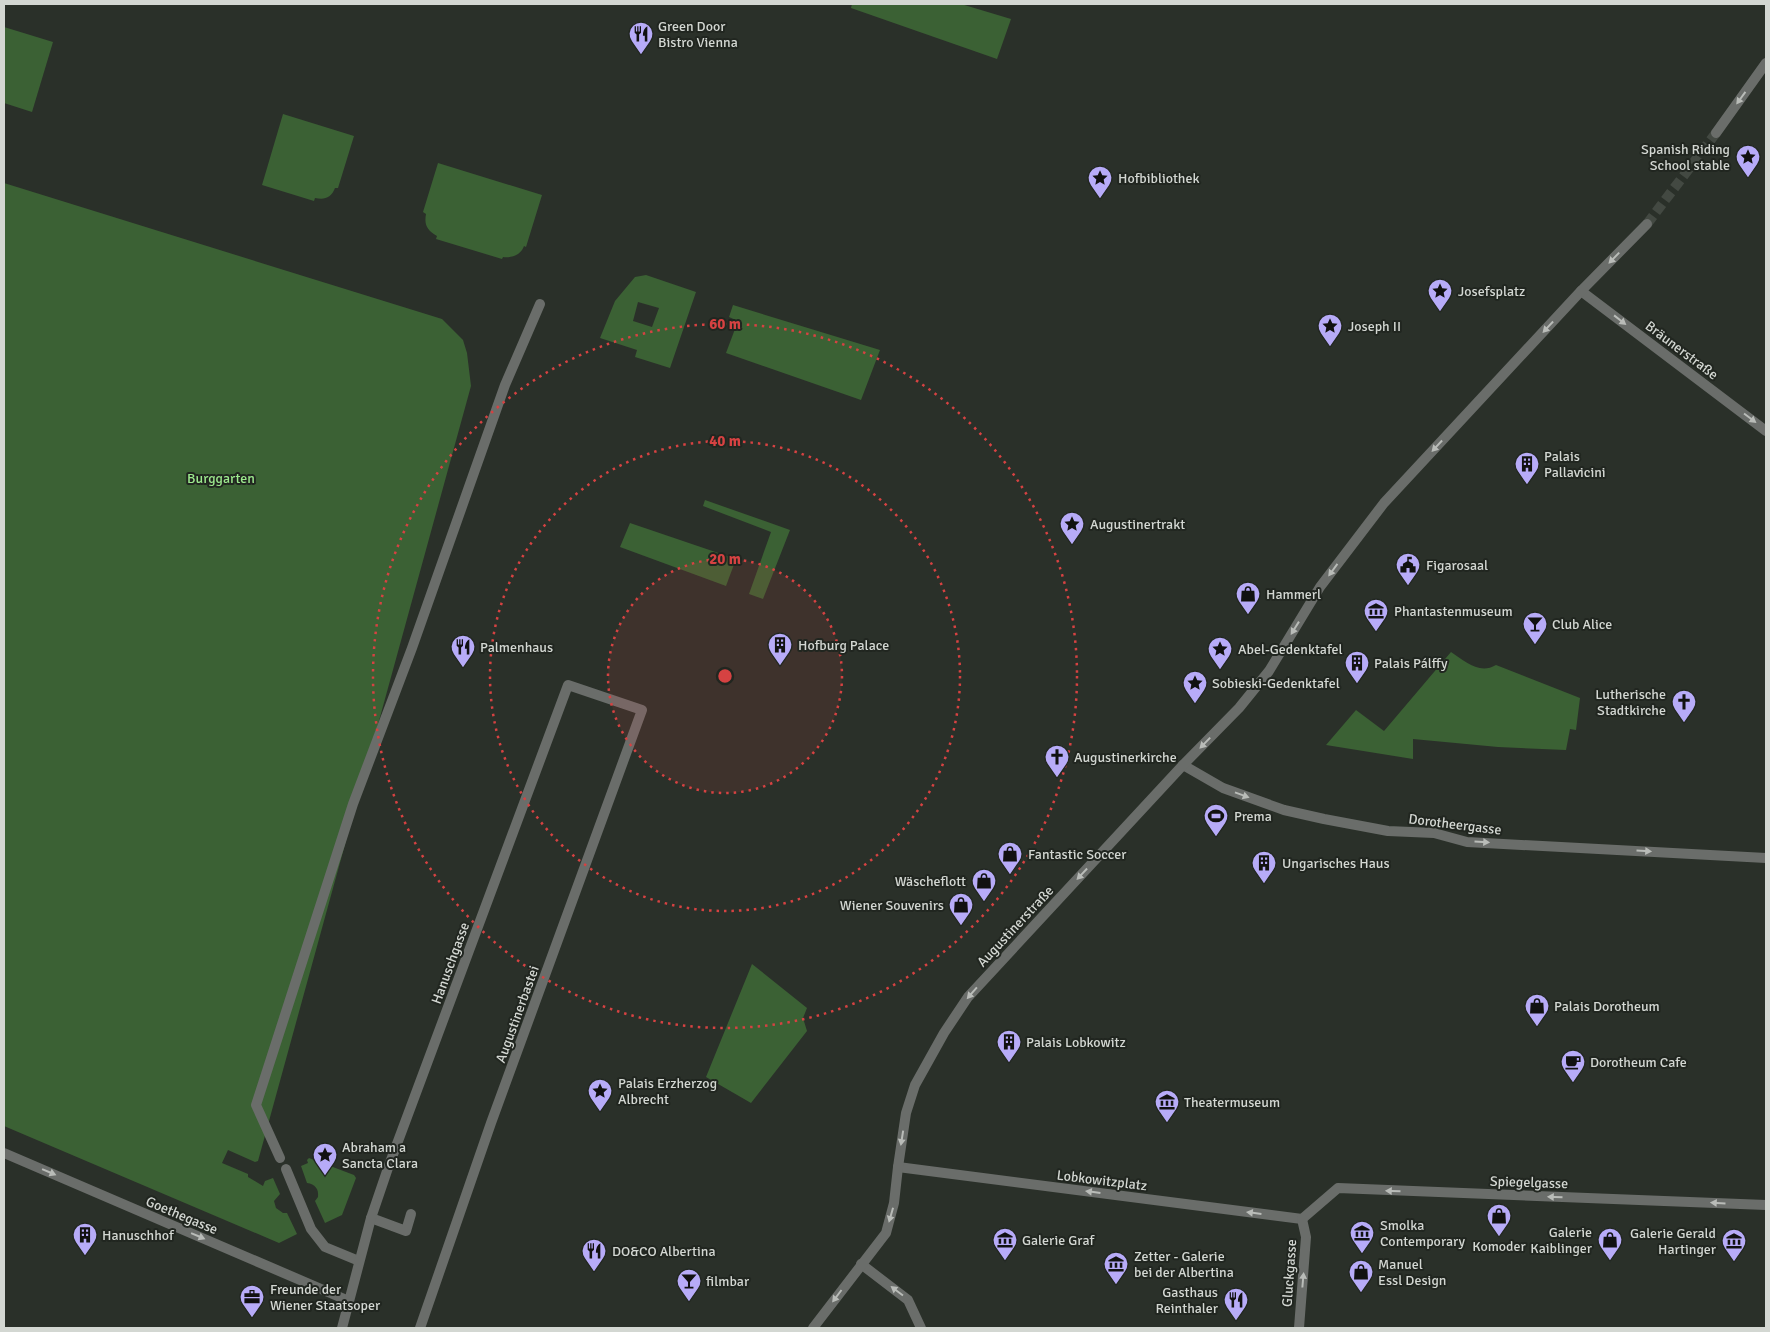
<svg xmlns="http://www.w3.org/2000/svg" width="1770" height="1332" font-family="Signika,sans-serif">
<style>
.green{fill:#3b6134;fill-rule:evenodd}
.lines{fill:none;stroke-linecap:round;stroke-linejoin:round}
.street-tunnel{stroke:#434942;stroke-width:10;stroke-dasharray:10 5;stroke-linecap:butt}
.lane{stroke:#6a6d6a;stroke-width:10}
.street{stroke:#6a6d6a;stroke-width:10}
.oneway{fill:#b9bcb8}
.ring{fill:none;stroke:#d64242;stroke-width:2.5;stroke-dasharray:2.5 5}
.labels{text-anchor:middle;stroke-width:4;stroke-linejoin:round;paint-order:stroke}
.poi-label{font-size:14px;fill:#d3d7d2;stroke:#212620;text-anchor:start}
.street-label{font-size:14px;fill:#d3d7d2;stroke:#212620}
.park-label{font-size:14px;fill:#9dea8e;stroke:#212620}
.centre{fill:#d64242;stroke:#212620;stroke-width:2.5}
.ring-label{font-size:15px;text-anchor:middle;font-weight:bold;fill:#d64242;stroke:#212620;stroke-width:4;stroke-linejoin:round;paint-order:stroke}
</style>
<rect width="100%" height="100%" fill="#2a3029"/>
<g class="green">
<path d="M 852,4 L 961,4 L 1011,19 L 997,59 L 851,8 Z"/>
<path d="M 4,27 L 53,42 L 32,112 L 4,103 Z"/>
<path d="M 283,114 L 354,136 L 338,188 L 335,188 C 331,198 325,200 315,198 L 314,201 L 262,185 Z"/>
<path d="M 438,163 L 542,195 L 526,247 L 524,246 C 521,255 512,258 503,257 L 502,259 L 436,239 L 437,236 C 427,230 424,225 426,214 L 423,212 Z"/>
<path d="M 4,183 L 442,319 L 463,340 L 467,353 L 471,386 L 258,1161 L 255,1162 L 228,1150 L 222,1163 L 248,1174 L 248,1177 L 263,1186 L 265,1181 L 273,1178 L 280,1194 L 274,1201 L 276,1208 L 283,1213 L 287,1213 L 297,1234 L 279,1243 L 4,1126 Z"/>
<path d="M 646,275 L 696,292 L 670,368 L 635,357 L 637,350 L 600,338 L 615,301 L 635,277 ZM 638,302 L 659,308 L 652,327 L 633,321 Z"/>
<path d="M 733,305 L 880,350 L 861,400 L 726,353 L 738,321 L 729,317 Z"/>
<path d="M 705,500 L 790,530 L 763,599 L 749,594 L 771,532 L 703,506 Z"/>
<path d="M 630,523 L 736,559 L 726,586 L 620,547 Z"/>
<path d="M 1451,652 C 1465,661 1479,675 1496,665 L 1580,698 L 1576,730 L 1570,729 L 1566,750 L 1498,747 L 1413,739 L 1413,759 L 1326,745 L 1356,710 L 1384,731 Z"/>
<path d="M 752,964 L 807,1008 L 803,1018 L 807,1031 L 751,1103 L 706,1077 Z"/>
<path d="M 309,1158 L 354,1175 L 356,1178 L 342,1215 L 325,1223 L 315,1201 L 318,1197 C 319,1189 315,1184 307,1183 L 301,1166 L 308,1163 L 307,1160 Z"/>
</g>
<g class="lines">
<path class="street-tunnel" d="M 1647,224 L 1716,133"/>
<g class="lane">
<path d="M 280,1158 L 256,1105 L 353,804 L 412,648 L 505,385 L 540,304"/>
<path d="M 286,1169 L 311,1229 L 325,1247 L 359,1261"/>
<path d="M 371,1218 L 406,1231 L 411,1214"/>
</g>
<g class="street">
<path d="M 1716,133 L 1766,63"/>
<path d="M 1581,291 L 1766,431"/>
<path d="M 1183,765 L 1223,788 L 1284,810 L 1324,819 L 1388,831 L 1434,833 L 1467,842 L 1766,858"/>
<path d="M 4,1153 L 349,1301"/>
<path d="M 898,1167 L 1302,1219"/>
<path d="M 1302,1219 L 1338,1188 L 1766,1205"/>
<path d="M 861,1264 L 908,1300 L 921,1328"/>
<path d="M 342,1328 L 371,1218 L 388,1168 L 568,685 L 642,710 L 491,1123 L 420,1328"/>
<path d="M 813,1328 L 886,1233 L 894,1203 L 898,1167 L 906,1113 L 915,1085 L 944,1033 L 968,997 L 1183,765 L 1239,708 L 1269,671 L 1320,587 L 1384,503 L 1581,291 L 1647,224"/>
<path d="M 1299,1328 L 1306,1237 L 1302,1219"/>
</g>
</g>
<defs><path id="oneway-solid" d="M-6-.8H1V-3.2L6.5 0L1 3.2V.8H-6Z" transform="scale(1.25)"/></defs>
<g class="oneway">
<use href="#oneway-solid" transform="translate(1741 98) rotate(126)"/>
<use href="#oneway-solid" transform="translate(1614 258) rotate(134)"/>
<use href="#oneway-solid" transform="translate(1620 320) rotate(38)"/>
<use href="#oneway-solid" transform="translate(1548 327) rotate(133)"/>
<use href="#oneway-solid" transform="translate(1750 418) rotate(37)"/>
<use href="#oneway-solid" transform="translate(1437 446) rotate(133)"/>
<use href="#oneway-solid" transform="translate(1333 570) rotate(126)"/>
<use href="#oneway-solid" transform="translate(1295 628) rotate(122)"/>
<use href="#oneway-solid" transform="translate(1205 743) rotate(134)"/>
<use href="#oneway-solid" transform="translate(1242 795) rotate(20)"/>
<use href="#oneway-solid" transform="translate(1482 842) rotate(3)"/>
<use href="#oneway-solid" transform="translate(1644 851) rotate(3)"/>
<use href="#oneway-solid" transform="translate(1082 874) rotate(133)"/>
<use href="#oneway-solid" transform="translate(972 993) rotate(131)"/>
<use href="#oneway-solid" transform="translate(902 1138) rotate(99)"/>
<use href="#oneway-solid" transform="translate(49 1172) rotate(23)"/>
<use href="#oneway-solid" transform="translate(1393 1191) rotate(-178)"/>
<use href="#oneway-solid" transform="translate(1093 1192) rotate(-173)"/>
<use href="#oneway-solid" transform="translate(1555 1197) rotate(-178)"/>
<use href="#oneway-solid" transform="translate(1718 1203) rotate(-177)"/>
<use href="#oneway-solid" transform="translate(1254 1213) rotate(-173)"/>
<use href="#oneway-solid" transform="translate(891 1215) rotate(106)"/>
<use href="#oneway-solid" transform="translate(198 1236) rotate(23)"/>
<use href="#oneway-solid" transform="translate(1303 1280) rotate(-85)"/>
<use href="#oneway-solid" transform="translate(897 1291) rotate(-143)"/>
<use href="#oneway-solid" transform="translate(837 1296) rotate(127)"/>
</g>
<circle cx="725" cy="676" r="117" fill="#d64242" fill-opacity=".12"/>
<g class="ring">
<circle cx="725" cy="676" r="117"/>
<circle cx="725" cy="676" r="235"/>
<circle cx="725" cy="676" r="352"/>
</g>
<defs>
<symbol id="restaurant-pin" viewBox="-11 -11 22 30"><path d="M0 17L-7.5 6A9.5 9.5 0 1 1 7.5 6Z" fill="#b7abf8" stroke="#212620"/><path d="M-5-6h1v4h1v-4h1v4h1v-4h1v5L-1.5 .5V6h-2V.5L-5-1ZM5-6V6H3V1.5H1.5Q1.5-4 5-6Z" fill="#111"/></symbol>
<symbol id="sight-pin" viewBox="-11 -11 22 30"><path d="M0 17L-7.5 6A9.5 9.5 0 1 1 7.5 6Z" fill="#b7abf8" stroke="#212620"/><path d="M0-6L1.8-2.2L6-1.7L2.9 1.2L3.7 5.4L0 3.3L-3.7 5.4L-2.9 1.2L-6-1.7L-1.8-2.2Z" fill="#111"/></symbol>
<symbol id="building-pin" viewBox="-11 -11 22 30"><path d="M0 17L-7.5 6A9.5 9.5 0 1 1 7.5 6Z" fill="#b7abf8" stroke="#212620"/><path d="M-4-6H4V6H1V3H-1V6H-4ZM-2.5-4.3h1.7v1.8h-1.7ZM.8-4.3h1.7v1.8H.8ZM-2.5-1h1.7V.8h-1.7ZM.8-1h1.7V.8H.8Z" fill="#111"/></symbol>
<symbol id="civic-pin" viewBox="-11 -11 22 30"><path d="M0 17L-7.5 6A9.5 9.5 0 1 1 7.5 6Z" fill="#b7abf8" stroke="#212620"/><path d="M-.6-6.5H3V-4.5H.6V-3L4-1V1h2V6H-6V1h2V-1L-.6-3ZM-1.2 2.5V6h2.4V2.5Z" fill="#111"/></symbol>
<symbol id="shop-pin" viewBox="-11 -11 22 30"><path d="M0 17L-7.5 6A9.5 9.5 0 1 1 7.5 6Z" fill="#b7abf8" stroke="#212620"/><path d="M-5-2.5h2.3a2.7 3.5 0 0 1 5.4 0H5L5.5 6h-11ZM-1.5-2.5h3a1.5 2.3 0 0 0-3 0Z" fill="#111"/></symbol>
<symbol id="museum-pin" viewBox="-11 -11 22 30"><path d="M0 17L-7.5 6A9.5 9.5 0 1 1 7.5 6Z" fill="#b7abf8" stroke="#212620"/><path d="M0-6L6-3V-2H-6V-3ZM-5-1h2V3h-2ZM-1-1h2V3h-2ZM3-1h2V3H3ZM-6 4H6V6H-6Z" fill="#111"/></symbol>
<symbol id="bar-pin" viewBox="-11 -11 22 30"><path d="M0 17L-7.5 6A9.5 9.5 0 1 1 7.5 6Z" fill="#b7abf8" stroke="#212620"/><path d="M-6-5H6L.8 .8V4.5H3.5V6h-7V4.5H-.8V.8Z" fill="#111"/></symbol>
<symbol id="church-pin" viewBox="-11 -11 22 30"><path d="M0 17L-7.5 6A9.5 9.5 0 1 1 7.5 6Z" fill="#b7abf8" stroke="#212620"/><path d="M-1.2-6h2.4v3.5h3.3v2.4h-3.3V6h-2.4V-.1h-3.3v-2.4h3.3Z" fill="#111"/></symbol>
<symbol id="stadium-pin" viewBox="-11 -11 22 30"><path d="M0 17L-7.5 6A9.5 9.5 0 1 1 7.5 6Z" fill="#b7abf8" stroke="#212620"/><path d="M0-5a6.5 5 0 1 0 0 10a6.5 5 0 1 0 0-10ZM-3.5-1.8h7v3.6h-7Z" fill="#111"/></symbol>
<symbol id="cafe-pin" viewBox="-11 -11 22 30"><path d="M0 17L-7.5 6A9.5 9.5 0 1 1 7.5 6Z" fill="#b7abf8" stroke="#212620"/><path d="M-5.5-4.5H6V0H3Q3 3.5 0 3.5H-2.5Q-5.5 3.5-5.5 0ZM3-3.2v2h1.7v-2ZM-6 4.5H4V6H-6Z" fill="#111"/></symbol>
<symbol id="office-pin" viewBox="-11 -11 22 30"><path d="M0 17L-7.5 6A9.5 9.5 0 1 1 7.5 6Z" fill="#b7abf8" stroke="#212620"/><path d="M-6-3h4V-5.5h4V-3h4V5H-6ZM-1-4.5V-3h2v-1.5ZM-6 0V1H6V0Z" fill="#111"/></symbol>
</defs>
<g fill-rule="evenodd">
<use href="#restaurant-pin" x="627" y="20" width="28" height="38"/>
<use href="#sight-pin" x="1734" y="143" width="28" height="38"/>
<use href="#sight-pin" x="1086" y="164" width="28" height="38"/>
<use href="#sight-pin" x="1426" y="277" width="28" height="38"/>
<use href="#sight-pin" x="1316" y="312" width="28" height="38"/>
<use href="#building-pin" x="1513" y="450" width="28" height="38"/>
<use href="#sight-pin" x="1058" y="510" width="28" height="38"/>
<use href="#civic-pin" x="1394" y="551" width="28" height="38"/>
<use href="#shop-pin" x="1234" y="580" width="28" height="38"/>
<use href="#museum-pin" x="1362" y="597" width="28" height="38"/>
<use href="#bar-pin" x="1521" y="610" width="28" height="38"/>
<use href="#building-pin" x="766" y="631" width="28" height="38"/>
<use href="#restaurant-pin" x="449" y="633" width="28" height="38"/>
<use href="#sight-pin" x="1206" y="635" width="28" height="38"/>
<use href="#building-pin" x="1343" y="649" width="28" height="38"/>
<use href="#sight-pin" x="1181" y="669" width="28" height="38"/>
<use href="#church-pin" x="1670" y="688" width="28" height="38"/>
<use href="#church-pin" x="1043" y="743" width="28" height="38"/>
<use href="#stadium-pin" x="1202" y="802" width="28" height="38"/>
<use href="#shop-pin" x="996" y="840" width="28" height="38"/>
<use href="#building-pin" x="1250" y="849" width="28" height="38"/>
<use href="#shop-pin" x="970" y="867" width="28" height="38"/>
<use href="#shop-pin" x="947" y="891" width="28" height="38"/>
<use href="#shop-pin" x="1523" y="992" width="28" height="38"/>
<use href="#building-pin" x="995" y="1028" width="28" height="38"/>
<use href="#cafe-pin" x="1559" y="1048" width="28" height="38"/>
<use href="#sight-pin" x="586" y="1077" width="28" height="38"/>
<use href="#museum-pin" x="1153" y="1088" width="28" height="38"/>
<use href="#sight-pin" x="311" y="1141" width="28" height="38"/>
<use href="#shop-pin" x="1485" y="1202" width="28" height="38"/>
<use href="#museum-pin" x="1348" y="1219" width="28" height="38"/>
<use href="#building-pin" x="71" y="1221" width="28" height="38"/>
<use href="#museum-pin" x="991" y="1226" width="28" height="38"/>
<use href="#shop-pin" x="1596" y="1226" width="28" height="38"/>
<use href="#museum-pin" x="1720" y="1227" width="28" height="38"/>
<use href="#restaurant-pin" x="580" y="1237" width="28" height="38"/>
<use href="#museum-pin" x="1102" y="1250" width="28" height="38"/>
<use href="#shop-pin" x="1347" y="1258" width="28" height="38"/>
<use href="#bar-pin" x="675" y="1267" width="28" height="38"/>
<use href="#office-pin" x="238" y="1283" width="28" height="38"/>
<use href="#restaurant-pin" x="1222" y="1286" width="28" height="38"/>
</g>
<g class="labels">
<g class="poi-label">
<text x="658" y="31">Green Door<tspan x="658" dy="16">Bistro Vienna</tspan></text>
<text x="1730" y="154" text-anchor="end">Spanish Riding<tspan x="1730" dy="16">School stable</tspan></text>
<text x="1118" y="183">Hofbibliothek</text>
<text x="1458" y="296">Josefsplatz</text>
<text x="1348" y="331">Joseph II</text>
<text x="1544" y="461">Palais<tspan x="1544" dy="16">Pallavicini</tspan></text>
<text x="1090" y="529">Augustinertrakt</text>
<text x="1426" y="570">Figarosaal</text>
<text x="1266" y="599">Hammerl</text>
<text x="1394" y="616">Phantastenmuseum</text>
<text x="1552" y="629">Club Alice</text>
<text x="798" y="650">Hofburg Palace</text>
<text x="480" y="652">Palmenhaus</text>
<text x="1238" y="654">Abel-Gedenktafel</text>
<text x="1374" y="668">Palais Pálffy</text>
<text x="1212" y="688">Sobieski-Gedenktafel</text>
<text x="1666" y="699" text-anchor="end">Lutherische<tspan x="1666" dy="16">Stadtkirche</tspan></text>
<text x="1074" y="762">Augustinerkirche</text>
<text x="1234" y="821">Prema</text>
<text x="1028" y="859">Fantastic Soccer</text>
<text x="1282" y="868">Ungarisches Haus</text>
<text x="966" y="886" text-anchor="end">Wäscheflott</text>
<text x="944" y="910" text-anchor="end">Wiener Souvenirs</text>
<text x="1554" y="1011">Palais Dorotheum</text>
<text x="1026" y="1047">Palais Lobkowitz</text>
<text x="1590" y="1067">Dorotheum Cafe</text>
<text x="618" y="1088">Palais Erzherzog<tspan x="618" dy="16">Albrecht</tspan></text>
<text x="1184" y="1107">Theatermuseum</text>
<text x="342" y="1152">Abraham a<tspan x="342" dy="16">Sancta Clara</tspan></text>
<text x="1380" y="1230">Smolka<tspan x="1380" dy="16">Contemporary</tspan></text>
<text x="1592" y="1237" text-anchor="end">Galerie<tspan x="1592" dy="16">Kaiblinger</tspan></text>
<text x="1716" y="1238" text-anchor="end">Galerie Gerald<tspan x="1716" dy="16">Hartinger</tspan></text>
<text x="102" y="1240">Hanuschhof</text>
<text x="1022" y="1245">Galerie Graf</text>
<text x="1499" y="1251" text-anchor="middle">Komoder</text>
<text x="612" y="1256">DO&amp;CO Albertina</text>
<text x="1134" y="1261">Zetter - Galerie<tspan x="1134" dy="16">bei der Albertina</tspan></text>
<text x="1378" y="1269">Manuel<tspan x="1378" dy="16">Essl Design</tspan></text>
<text x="706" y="1286">filmbar</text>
<text x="270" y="1294">Freunde der<tspan x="270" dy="16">Wiener Staatsoper</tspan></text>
<text x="1218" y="1297" text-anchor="end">Gasthaus<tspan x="1218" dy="16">Reinthaler</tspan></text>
</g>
<g class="street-label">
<text transform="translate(1682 350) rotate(37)" y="5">Bräunerstraße</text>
<text transform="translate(1455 824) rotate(7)" y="5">Dorotheergasse</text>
<text transform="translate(1015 926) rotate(-47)" y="5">Augustinerstraße</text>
<text transform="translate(450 963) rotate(-70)" y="5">Hanuschgasse</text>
<text transform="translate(517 1014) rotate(-70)" y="5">Augustinerbastei</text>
<text transform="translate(1102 1180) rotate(7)" y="5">Lobkowitzplatz</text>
<text transform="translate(1529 1182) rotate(2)" y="5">Spiegelgasse</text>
<text transform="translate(182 1215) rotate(23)" y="5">Goethegasse</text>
<text transform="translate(1289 1273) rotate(-86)" y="5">Gluckgasse</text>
</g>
<g class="park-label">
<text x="221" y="483">Burggarten</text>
</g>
</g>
<circle cx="725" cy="676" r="8" class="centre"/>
<g class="ring-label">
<text x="725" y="329">60 m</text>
<text x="725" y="446">40 m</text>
<text x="725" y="564">20 m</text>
</g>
<rect width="1770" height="1332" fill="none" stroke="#d3d7d2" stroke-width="10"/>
</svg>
